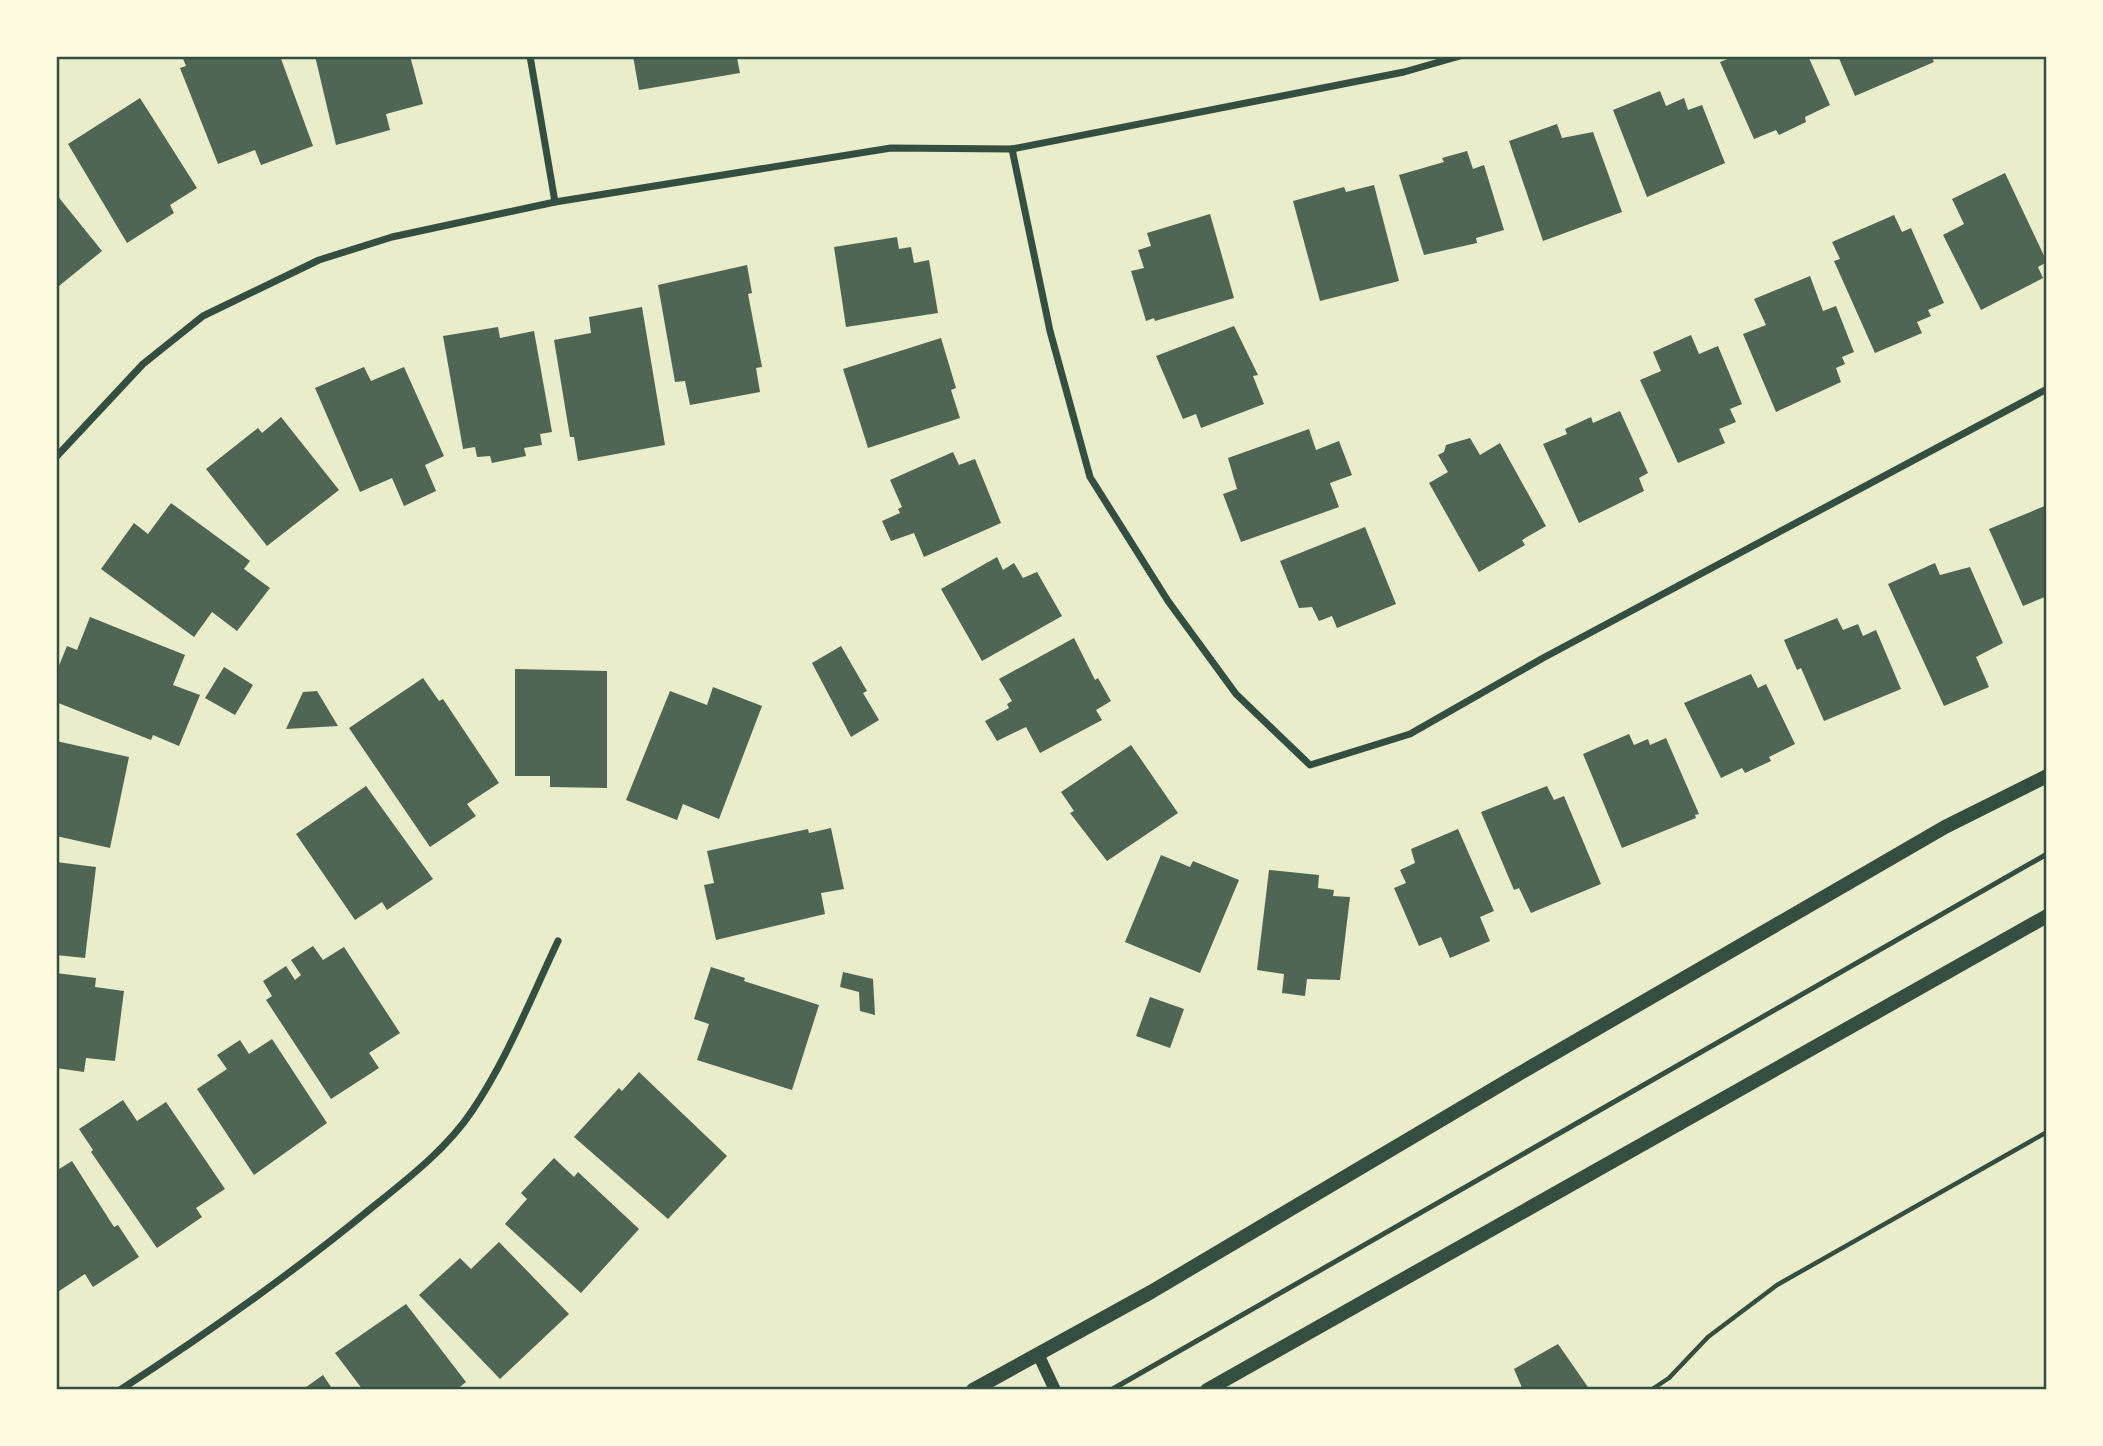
<svg xmlns="http://www.w3.org/2000/svg" width="2103" height="1446" font-family="Overpass,sans-serif">
<style>
.building{fill:#4f6655}
.lines{fill:none;stroke-linecap:round;stroke-linejoin:round}
.path{stroke:#344e41;stroke-width:4.5}
.service{stroke:#344e41;stroke-width:5}
.minor{stroke:#344e41;stroke-width:7}
.tertiary{stroke:#344e41;stroke-width:12}
.secondary{stroke:#344e41;stroke-width:14}
.neatline{fill:none;stroke:#344e41;stroke-width:2.5}
</style>
<rect width="100%" height="100%" fill="#e9edc9"/>
<g class="building">
<path d="M 182,56 L 280,56 L 313,146 L 261,165 L 255,150 L 218,164 L 180,68 L 186,66 Z"/>
<path d="M 315,56 L 410,56 L 423,104 L 386,114 L 390,130 L 336,145 Z"/>
<path d="M 633,56 L 742,56 L 742,57 L 737,58 L 740,73 L 639,90 Z"/>
<path d="M 1735,56 L 1808,56 L 1830,105 L 1805,117 L 1806,122 L 1779,135 L 1776,130 L 1754,139 L 1720,62 Z"/>
<path d="M 1838,56 L 1931,56 L 1934,62 L 1855,96 Z"/>
<path d="M 1660,91 L 1666,106 L 1684,98 L 1688,110 L 1702,105 L 1725,163 L 1647,197 L 1613,110 Z"/>
<path d="M 140,98 L 197,188 L 170,205 L 174,213 L 127,243 L 68,144 Z"/>
<path d="M 1557,124 L 1562,138 L 1593,132 L 1622,212 L 1543,241 L 1509,141 Z"/>
<path d="M 1467,151 L 1473,169 L 1484,165 L 1504,230 L 1476,238 L 1477,243 L 1424,255 L 1399,175 L 1444,162 L 1442,158 Z"/>
<path d="M 2005,173 L 2047,262 L 2038,267 L 2043,278 L 1981,310 L 1943,235 L 1964,224 L 1952,199 Z"/>
<path d="M 1374,185 L 1399,281 L 1320,301 L 1293,201 L 1344,187 L 1346,192 Z"/>
<path d="M 56,194 L 102,251 L 59,286 L 56,283 Z"/>
<path d="M 1210,214 L 1234,298 L 1155,321 L 1154,318 L 1146,321 L 1131,271 L 1144,268 L 1138,250 L 1151,246 L 1147,233 Z"/>
<path d="M 1894,215 L 1902,232 L 1911,228 L 1944,303 L 1928,310 L 1931,316 L 1917,322 L 1922,333 L 1875,353 L 1834,261 L 1840,259 L 1832,242 Z"/>
<path d="M 897,237 L 899,249 L 911,247 L 914,263 L 929,260 L 938,313 L 846,327 L 834,247 Z"/>
<path d="M 747,265 L 752,293 L 748,294 L 762,367 L 756,368 L 760,392 L 690,405 L 685,381 L 675,382 L 658,285 Z"/>
<path d="M 1810,276 L 1823,311 L 1836,306 L 1854,352 L 1842,357 L 1845,364 L 1836,368 L 1841,382 L 1776,412 L 1743,334 L 1766,325 L 1754,299 Z"/>
<path d="M 642,307 L 665,445 L 578,461 L 574,437 L 570,437 L 554,340 L 591,333 L 589,317 Z"/>
<path d="M 1234,326 L 1258,375 L 1253,376 L 1264,404 L 1201,428 L 1196,414 L 1183,419 L 1156,356 Z"/>
<path d="M 498,327 L 500,338 L 534,331 L 552,432 L 540,434 L 542,445 L 524,448 L 526,456 L 492,463 L 490,456 L 477,457 L 475,447 L 463,449 L 443,336 Z"/>
<path d="M 1691,335 L 1699,354 L 1718,346 L 1742,404 L 1730,409 L 1736,422 L 1719,429 L 1725,443 L 1678,463 L 1640,380 L 1661,371 L 1653,352 Z"/>
<path d="M 941,338 L 956,388 L 951,390 L 960,418 L 868,448 L 843,369 Z"/>
<path d="M 364,367 L 371,381 L 404,367 L 444,456 L 425,465 L 436,491 L 404,506 L 392,478 L 360,492 L 315,388 Z"/>
<path d="M 1620,411 L 1648,473 L 1639,478 L 1644,491 L 1579,523 L 1543,444 L 1567,434 L 1565,429 L 1591,417 L 1593,423 Z"/>
<path d="M 281,417 L 339,490 L 267,546 L 206,469 L 258,428 L 262,433 Z"/>
<path d="M 1309,429 L 1316,450 L 1339,441 L 1352,475 L 1330,483 L 1339,507 L 1241,542 L 1223,494 L 1237,489 L 1228,458 Z"/>
<path d="M 1470,438 L 1480,455 L 1500,443 L 1546,526 L 1522,540 L 1525,545 L 1479,572 L 1429,483 L 1448,472 L 1438,455 L 1444,452 L 1446,445 Z"/>
<path d="M 953,452 L 959,465 L 975,459 L 1001,523 L 924,557 L 914,533 L 891,541 L 882,521 L 900,513 L 898,509 L 902,507 L 890,480 Z"/>
<path d="M 171,503 L 250,561 L 244,569 L 270,588 L 237,631 L 212,612 L 194,637 L 101,569 L 134,523 L 148,534 Z"/>
<path d="M 2047,505 L 2047,596 L 2023,606 L 1989,529 Z"/>
<path d="M 1365,527 L 1396,604 L 1337,628 L 1332,616 L 1319,621 L 1312,607 L 1299,608 L 1280,561 Z"/>
<path d="M 997,557 L 1003,570 L 1014,563 L 1023,578 L 1037,572 L 1062,616 L 982,661 L 941,589 Z"/>
<path d="M 1935,563 L 1940,575 L 1970,567 L 2003,643 L 1976,657 L 1989,687 L 1944,706 L 1888,584 Z"/>
<path d="M 90,617 L 185,655 L 173,685 L 200,695 L 179,746 L 153,735 L 151,740 L 56,702 L 56,673 L 67,646 L 77,650 Z"/>
<path d="M 1837,618 L 1843,630 L 1858,624 L 1863,636 L 1876,630 L 1901,689 L 1824,721 L 1801,668 L 1797,670 L 1784,640 Z"/>
<path d="M 1074,638 L 1095,680 L 1098,678 L 1111,701 L 1096,710 L 1102,720 L 1040,753 L 1026,727 L 997,741 L 985,721 L 1009,708 L 1007,704 L 1012,701 L 999,679 Z"/>
<path d="M 841,646 L 867,691 L 863,693 L 879,720 L 851,737 L 812,663 Z"/>
<path d="M 224,667 L 253,685 L 235,715 L 205,698 Z"/>
<path d="M 515,669 L 607,671 L 607,788 L 550,787 L 550,776 L 515,776 Z"/>
<path d="M 1751,674 L 1758,688 L 1766,684 L 1795,744 L 1769,757 L 1771,761 L 1745,773 L 1742,768 L 1721,778 L 1684,703 Z"/>
<path d="M 423,678 L 439,701 L 443,699 L 499,783 L 467,804 L 476,816 L 430,847 L 349,728 Z"/>
<path d="M 713,687 L 762,706 L 719,819 L 683,804 L 677,820 L 626,800 L 670,691 L 707,705 Z"/>
<path d="M 317,691 L 338,726 L 286,729 L 303,692 Z"/>
<path d="M 1629,734 L 1634,745 L 1648,739 L 1650,745 L 1666,738 L 1699,814 L 1695,815 L 1696,818 L 1622,848 L 1583,754 Z"/>
<path d="M 56,741 L 129,757 L 110,848 L 56,836 Z"/>
<path d="M 1131,745 L 1178,813 L 1107,861 L 1070,813 L 1074,811 L 1061,792 Z"/>
<path d="M 366,786 L 433,879 L 387,910 L 382,902 L 355,920 L 296,834 Z"/>
<path d="M 1547,786 L 1554,800 L 1564,796 L 1601,884 L 1531,913 L 1519,888 L 1514,890 L 1481,812 Z"/>
<path d="M 831,828 L 844,889 L 821,893 L 825,914 L 716,940 L 704,885 L 714,883 L 707,851 L 808,829 L 809,833 Z"/>
<path d="M 1458,829 L 1494,911 L 1480,917 L 1490,941 L 1450,958 L 1441,937 L 1419,946 L 1394,888 L 1406,883 L 1400,870 L 1415,863 L 1411,849 Z"/>
<path d="M 1161,855 L 1190,867 L 1193,861 L 1239,880 L 1200,973 L 1125,942 Z"/>
<path d="M 56,862 L 96,867 L 85,958 L 56,955 Z"/>
<path d="M 1269,870 L 1319,875 L 1318,888 L 1334,890 L 1333,896 L 1350,897 L 1340,980 L 1307,979 L 1305,996 L 1282,993 L 1284,974 L 1257,970 Z"/>
<path d="M 313,946 L 323,960 L 344,947 L 400,1033 L 369,1053 L 379,1068 L 331,1099 L 266,1000 L 272,996 L 263,981 L 286,966 L 295,980 L 301,975 L 291,960 Z"/>
<path d="M 711,967 L 745,978 L 744,981 L 819,1005 L 792,1090 L 697,1060 L 709,1024 L 694,1019 Z"/>
<path d="M 843,972 L 873,979 L 875,1015 L 860,1011 L 859,992 L 840,987 Z"/>
<path d="M 56,973 L 96,978 L 95,987 L 124,991 L 115,1061 L 86,1058 L 84,1072 L 56,1068 Z"/>
<path d="M 1150,997 L 1184,1009 L 1170,1048 L 1136,1036 Z"/>
<path d="M 272,1039 L 327,1123 L 254,1175 L 197,1089 L 227,1069 L 217,1055 L 240,1040 L 249,1054 Z"/>
<path d="M 639,1072 L 727,1156 L 668,1219 L 574,1137 L 619,1088 L 622,1091 Z"/>
<path d="M 123,1100 L 137,1121 L 166,1102 L 225,1189 L 196,1208 L 202,1217 L 157,1248 L 91,1152 L 93,1150 L 79,1129 Z"/>
<path d="M 554,1158 L 574,1177 L 578,1172 L 639,1229 L 581,1293 L 505,1224 L 527,1199 L 521,1193 Z"/>
<path d="M 72,1161 L 114,1227 L 118,1225 L 139,1257 L 93,1287 L 85,1274 L 56,1293 L 56,1171 Z"/>
<path d="M 499,1242 L 569,1314 L 500,1379 L 419,1295 L 460,1258 L 471,1269 Z"/>
<path d="M 406,1304 L 466,1382 L 456,1390 L 363,1390 L 335,1353 Z"/>
<path d="M 1558,1344 L 1590,1390 L 1523,1390 L 1514,1369 Z"/>
<path d="M 323,1375 L 333,1390 L 302,1390 Z"/>
</g>
<g class="lines">
<path class="path" d="M 1651,1390 L 1669,1378 L 1708,1337 L 1777,1285 L 2047,1132"/>
<path class="service" d="M 1111,1390 L 2047,854"/>
<g class="minor">
<path d="M 530,56 L 555,202"/>
<path d="M 1012,149 L 1050,331 L 1090,477 L 1168,601 L 1236,694 L 1310,765 L 1410,734 L 1543,658 L 2047,389"/>
<path d="M 56,457 L 143,364 L 203,316 L 319,260 L 392,237 L 555,202 L 891,148 L 1012,149 L 1404,72 L 1460,56"/>
<path d="M 120,1390 C 206,1334 290,1275 369,1210 C 405,1181 446,1150 472,1111 C 507,1059 531,998 558,941"/>
</g>
<path class="tertiary" d="M 1038,1354 L 1055,1390"/>
<g class="secondary">
<path d="M 973,1390 L 1151,1292 L 1517,1075 L 1945,827 L 2047,776"/>
<path d="M 1207,1390 L 2047,916"/>
</g>
</g>
<rect width="2103" height="1446" fill="none" stroke="#fefae0" stroke-width="116"/>
<rect x="58" y="58" width="1987" height="1330" class="neatline"/>
</svg>
